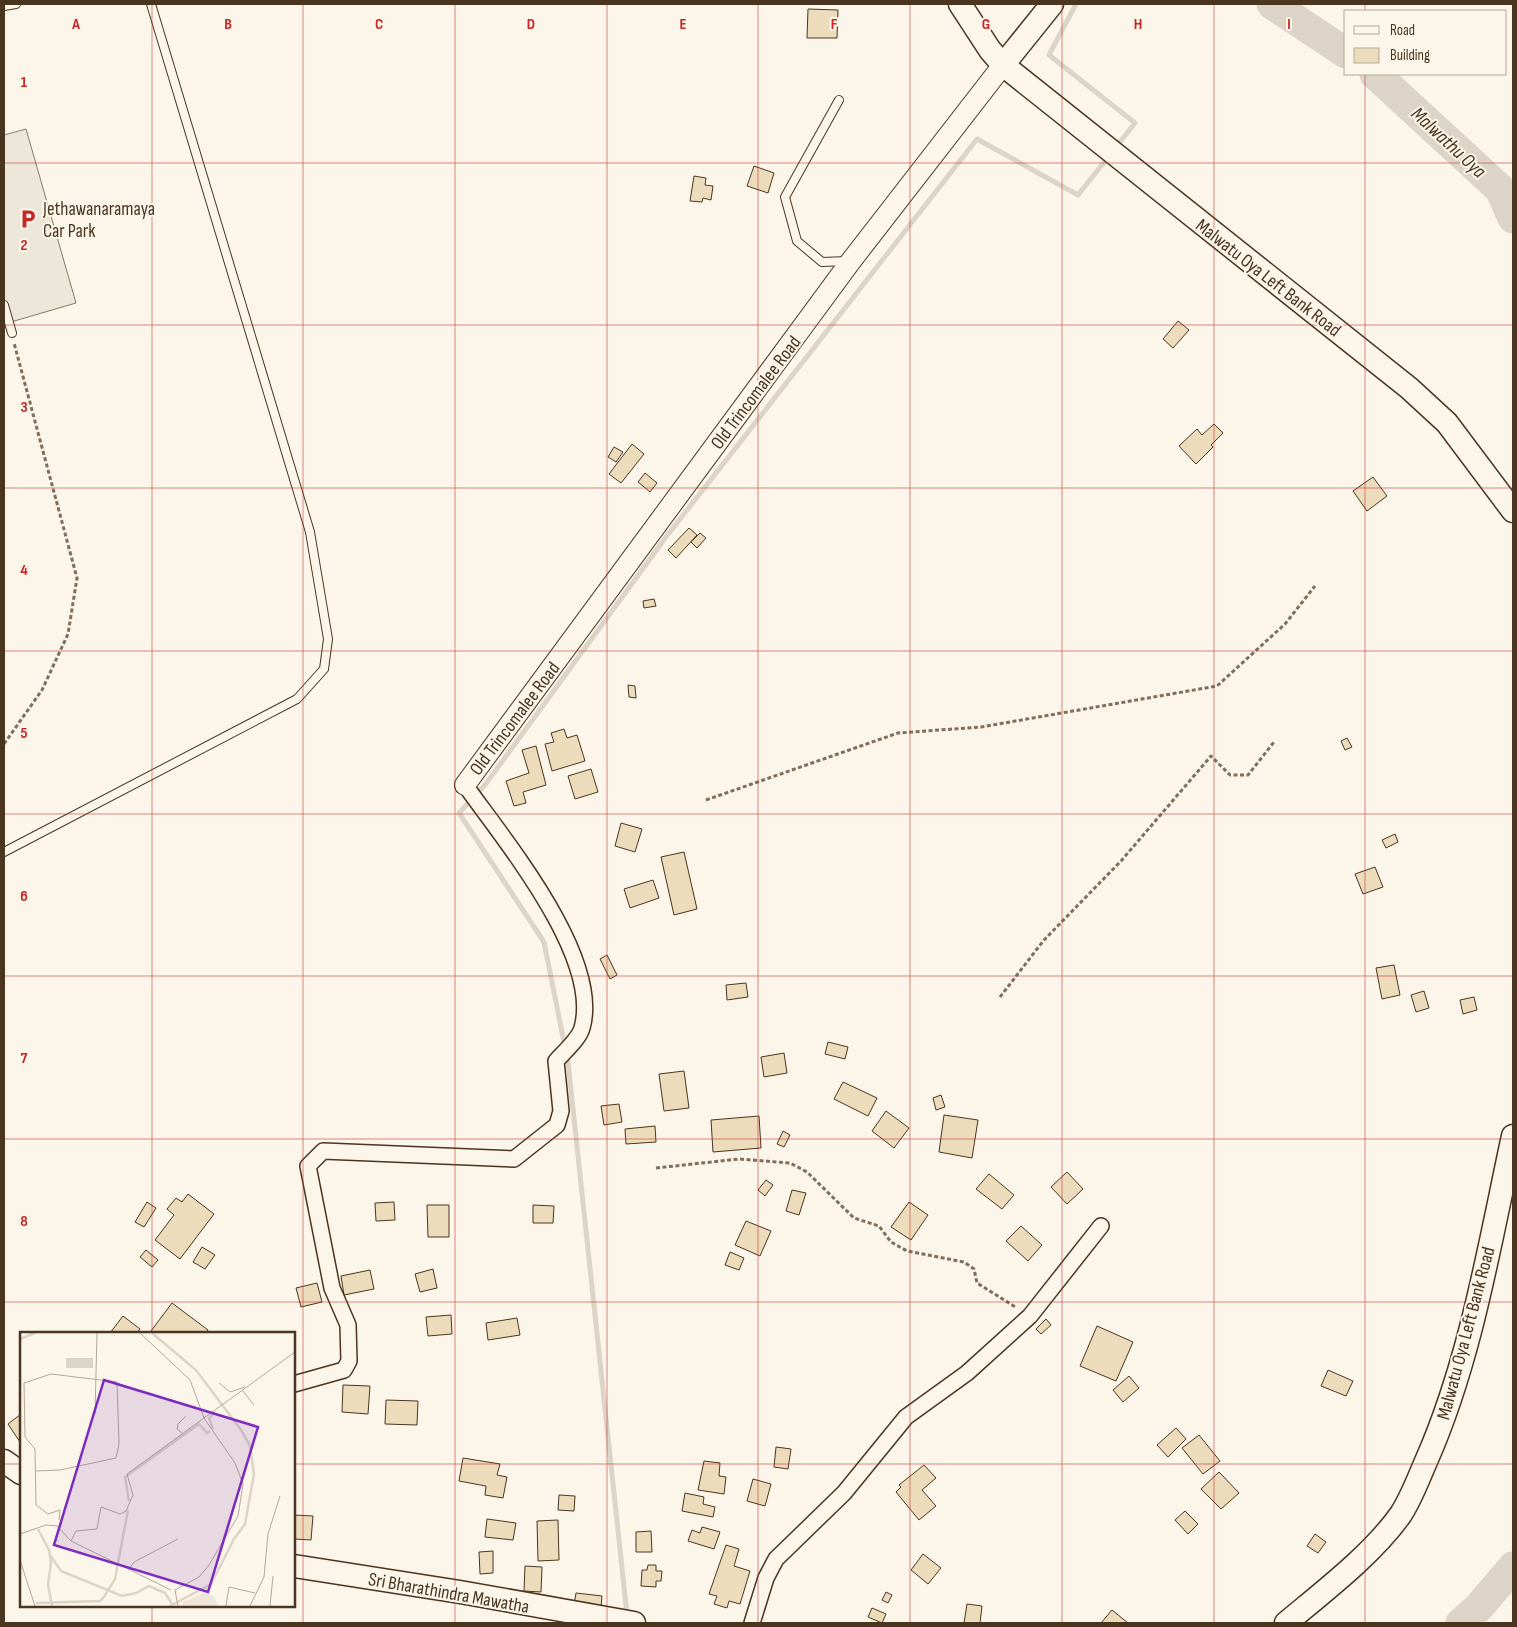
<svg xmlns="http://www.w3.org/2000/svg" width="1517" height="1627" font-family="'Sofia Sans Condensed',sans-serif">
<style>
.parking{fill:#ede7d9;stroke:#887966}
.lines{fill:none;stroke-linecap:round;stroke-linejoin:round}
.stream{stroke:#dcd4c6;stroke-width:5}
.river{stroke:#dcd4c6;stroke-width:31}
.building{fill:#ecdcbc;stroke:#4a3520}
.service-casing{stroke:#4a3520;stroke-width:10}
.minor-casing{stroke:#4a3520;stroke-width:18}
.tertiary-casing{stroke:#4a3520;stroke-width:22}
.secondary-casing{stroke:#4a3520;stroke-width:25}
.path{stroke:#7f6f5c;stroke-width:3;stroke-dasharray:4 2.5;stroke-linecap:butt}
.service{stroke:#fbf6e9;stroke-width:8}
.minor{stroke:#fbf6e9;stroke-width:15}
.tertiary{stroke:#fbf6e9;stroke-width:20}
.secondary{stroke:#fbf6e9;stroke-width:22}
.grid{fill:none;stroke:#c62828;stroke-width:1;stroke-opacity:0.55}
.labels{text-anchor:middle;stroke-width:4;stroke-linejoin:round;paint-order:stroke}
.poi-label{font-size:19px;fill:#4a3520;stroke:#fbf6e9;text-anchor:start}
.street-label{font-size:19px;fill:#4a3520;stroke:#fbf6e9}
.water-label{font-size:20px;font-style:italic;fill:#4a3520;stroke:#fbf6e9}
.inset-river{fill:none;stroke:#dcd4c6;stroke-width:2.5}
.inset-road{fill:none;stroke:#b4a999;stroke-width:1}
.view{fill:#7b2cbf;fill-opacity:0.15;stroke:#7b2cbf;stroke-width:2.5}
.inset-edge{fill:none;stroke:#4a3520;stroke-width:2.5}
.grid-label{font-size:16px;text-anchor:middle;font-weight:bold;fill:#c62828;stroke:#fbf6e9;stroke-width:4;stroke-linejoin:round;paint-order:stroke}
</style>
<rect width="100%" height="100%" fill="#fbf6e9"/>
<path class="parking" d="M 26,129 L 76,303 L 4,324 L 4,135 Z"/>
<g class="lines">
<g class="stream">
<path d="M 1076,4 L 1049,55 L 1135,123 L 1116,147"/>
<path d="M 627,1615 L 568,1062 L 544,942 L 459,813 L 485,785 L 666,537 L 977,139 L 1078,195 L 1109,156"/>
</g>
<g class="river">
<path d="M 1272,4 L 1346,53"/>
<path d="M 1375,74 L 1500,189 L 1513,218"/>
<path d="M 1461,1623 L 1478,1608 L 1513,1567"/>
</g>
</g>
<g class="building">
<path d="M 808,9 L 838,10 L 837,38 L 807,38 Z"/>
<path d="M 754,166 L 774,173 L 768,193 L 747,186 Z"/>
<path d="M 694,176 L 706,178 L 705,185 L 713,186 L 711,200 L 703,198 L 702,202 L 690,201 Z"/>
<path d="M 1178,321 L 1189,330 L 1173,348 L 1163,339 Z"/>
<path d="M 1214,424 L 1223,433 L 1211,445 L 1213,447 L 1196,464 L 1179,446 L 1197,429 L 1202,435 Z"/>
<path d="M 632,444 L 644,454 L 621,483 L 609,474 Z"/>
<path d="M 614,447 L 623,452 L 616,462 L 608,457 Z"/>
<path d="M 645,473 L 657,483 L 650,492 L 638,482 Z"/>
<path d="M 1373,477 L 1387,496 L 1367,511 L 1353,491 Z"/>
<path d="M 689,528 L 697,535 L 676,558 L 668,550 Z"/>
<path d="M 700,533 L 706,538 L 697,548 L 691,542 Z"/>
<path d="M 654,599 L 656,606 L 644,608 L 643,601 Z"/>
<path d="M 628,685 L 635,686 L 636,698 L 629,697 Z"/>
<path d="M 564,729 L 567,738 L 577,735 L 585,761 L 552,771 L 545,744 L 554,742 L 551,733 Z"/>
<path d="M 1347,738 L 1352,747 L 1345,750 L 1341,741 Z"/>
<path d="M 536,746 L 546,785 L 523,792 L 526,803 L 514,806 L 506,781 L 529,773 L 522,750 Z"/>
<path d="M 591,769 L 598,792 L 575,799 L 568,776 Z"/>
<path d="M 621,823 L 642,829 L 635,852 L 615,846 Z"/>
<path d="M 1395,834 L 1398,842 L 1386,848 L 1382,840 Z"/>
<path d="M 684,852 L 697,909 L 674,915 L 661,857 Z"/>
<path d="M 1375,867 L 1383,887 L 1363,894 L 1355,874 Z"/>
<path d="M 653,880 L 659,898 L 630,908 L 624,889 Z"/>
<path d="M 607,955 L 617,975 L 610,979 L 600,959 Z"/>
<path d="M 1394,965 L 1400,995 L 1382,999 L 1376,968 Z"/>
<path d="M 746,983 L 748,997 L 727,1000 L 726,985 Z"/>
<path d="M 1424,991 L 1429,1008 L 1416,1012 L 1411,995 Z"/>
<path d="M 1474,997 L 1477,1010 L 1463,1014 L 1460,1000 Z"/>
<path d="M 828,1042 L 848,1047 L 845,1059 L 825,1054 Z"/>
<path d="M 784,1053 L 787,1073 L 764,1077 L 761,1057 Z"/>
<path d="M 684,1071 L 689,1108 L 664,1111 L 659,1074 Z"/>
<path d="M 843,1082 L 877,1098 L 868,1116 L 834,1099 Z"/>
<path d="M 941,1095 L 945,1107 L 936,1110 L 933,1098 Z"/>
<path d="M 619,1104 L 622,1122 L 604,1125 L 601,1106 Z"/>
<path d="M 886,1111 L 909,1128 L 894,1148 L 872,1131 Z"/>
<path d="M 944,1115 L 978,1120 L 972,1158 L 939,1152 Z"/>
<path d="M 759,1116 L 761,1148 L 713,1152 L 711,1120 Z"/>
<path d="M 655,1126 L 656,1142 L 626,1144 L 625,1129 Z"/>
<path d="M 783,1131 L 790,1135 L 784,1147 L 777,1144 Z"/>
<path d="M 1067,1172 L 1083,1189 L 1067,1204 L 1051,1187 Z"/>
<path d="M 989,1174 L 1014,1195 L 1002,1209 L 976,1189 Z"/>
<path d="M 766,1180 L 773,1185 L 765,1196 L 758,1190 Z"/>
<path d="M 792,1190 L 806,1193 L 799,1215 L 786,1211 Z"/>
<path d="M 188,1194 L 214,1214 L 180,1259 L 155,1240 L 174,1215 L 167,1209 L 176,1198 L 182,1202 Z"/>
<path d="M 147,1202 L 156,1208 L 144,1227 L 135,1222 Z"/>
<path d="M 394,1202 L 395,1220 L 376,1221 L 375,1203 Z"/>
<path d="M 909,1202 L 928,1215 L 911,1240 L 891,1227 Z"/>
<path d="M 427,1205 L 449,1205 L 449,1237 L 428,1237 Z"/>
<path d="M 533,1205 L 554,1206 L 553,1223 L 533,1223 Z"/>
<path d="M 746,1221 L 771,1231 L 760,1256 L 735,1245 Z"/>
<path d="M 1021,1226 L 1042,1245 L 1028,1261 L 1006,1241 Z"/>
<path d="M 202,1247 L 215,1255 L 205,1269 L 193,1262 Z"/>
<path d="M 146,1250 L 158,1260 L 152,1267 L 140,1257 Z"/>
<path d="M 730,1252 L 744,1258 L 739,1270 L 725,1265 Z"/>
<path d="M 433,1269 L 437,1288 L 420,1292 L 415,1274 Z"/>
<path d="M 370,1270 L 374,1289 L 344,1295 L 341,1276 Z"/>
<path d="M 317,1283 L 322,1302 L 301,1307 L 296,1288 Z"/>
<path d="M 172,1303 L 208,1330 L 206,1333 L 154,1333 L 151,1331 Z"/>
<path d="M 451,1315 L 452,1334 L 428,1336 L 426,1317 Z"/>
<path d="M 123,1316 L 140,1329 L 137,1333 L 110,1333 Z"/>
<path d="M 517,1318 L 520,1335 L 488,1340 L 486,1323 Z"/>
<path d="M 1046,1319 L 1051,1325 L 1041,1334 L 1036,1329 Z"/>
<path d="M 1097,1326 L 1133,1342 L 1116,1381 L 1080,1366 Z"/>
<path d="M 1328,1370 L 1353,1381 L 1346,1396 L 1321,1386 Z"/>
<path d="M 1129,1376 L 1139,1388 L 1123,1402 L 1113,1390 Z"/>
<path d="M 343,1385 L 370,1386 L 368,1414 L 342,1412 Z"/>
<path d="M 386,1400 L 418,1401 L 417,1425 L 385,1424 Z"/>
<path d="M 21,1414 L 21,1441 L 20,1442 L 8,1424 Z"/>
<path d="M 1176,1428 L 1186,1439 L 1168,1457 L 1157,1445 Z"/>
<path d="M 1199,1435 L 1220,1461 L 1203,1474 L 1182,1448 Z"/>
<path d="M 776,1447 L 791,1449 L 788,1469 L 774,1467 Z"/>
<path d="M 463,1458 L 500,1464 L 497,1475 L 507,1477 L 503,1498 L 485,1495 L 486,1486 L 459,1481 Z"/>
<path d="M 704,1461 L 720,1463 L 719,1476 L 726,1477 L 724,1494 L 698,1490 Z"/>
<path d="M 924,1465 L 936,1478 L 922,1490 L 936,1506 L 919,1520 L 896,1492 L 901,1487 L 899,1485 Z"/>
<path d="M 1219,1472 L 1239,1493 L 1221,1509 L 1201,1489 Z"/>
<path d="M 753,1479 L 771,1484 L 765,1506 L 747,1501 Z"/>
<path d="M 685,1493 L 704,1497 L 703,1504 L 715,1507 L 713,1517 L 682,1511 Z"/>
<path d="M 559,1495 L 575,1496 L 574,1511 L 558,1510 Z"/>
<path d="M 1185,1511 L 1198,1524 L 1188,1534 L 1175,1520 Z"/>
<path d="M 294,1515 L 313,1516 L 311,1540 L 294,1539 Z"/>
<path d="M 487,1519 L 516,1523 L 513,1540 L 485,1537 Z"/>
<path d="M 558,1520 L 559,1560 L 538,1561 L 537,1521 Z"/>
<path d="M 702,1527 L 720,1532 L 714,1549 L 688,1541 L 692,1530 L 700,1533 Z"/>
<path d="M 651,1531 L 652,1552 L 636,1552 L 636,1532 Z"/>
<path d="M 1315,1534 L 1326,1542 L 1318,1553 L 1307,1546 Z"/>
<path d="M 726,1545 L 739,1549 L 734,1566 L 750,1571 L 740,1604 L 729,1601 L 727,1608 L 714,1604 L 717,1596 L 709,1594 Z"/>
<path d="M 493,1551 L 493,1573 L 480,1574 L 479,1552 Z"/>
<path d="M 923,1554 L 941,1568 L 928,1584 L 911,1570 Z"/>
<path d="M 648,1565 L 656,1565 L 656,1571 L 662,1571 L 661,1581 L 656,1581 L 656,1587 L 641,1586 L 642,1570 L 647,1570 Z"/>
<path d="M 525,1566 L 542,1567 L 541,1592 L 524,1591 Z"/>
<path d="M 886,1592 L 892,1595 L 888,1603 L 882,1600 Z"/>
<path d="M 576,1593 L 602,1596 L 601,1607 L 574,1605 Z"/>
<path d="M 967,1604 L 982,1606 L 980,1623 L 964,1623 Z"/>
<path d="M 872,1608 L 886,1614 L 882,1623 L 868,1617 Z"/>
<path d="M 1112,1610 L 1128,1623 L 1101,1623 Z"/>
</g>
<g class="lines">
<defs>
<g id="service">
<path d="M 4,6 L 16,4"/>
<path d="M 839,100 L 785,197 L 797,241 L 822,262 L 848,261"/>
<path d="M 4,305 L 12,333"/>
<path d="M 4,852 L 297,699 L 324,669 L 328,639 L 310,532 L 151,4"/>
</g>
<g id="minor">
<path d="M 294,1384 L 344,1370 L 349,1361 L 348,1325 L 332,1288 L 308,1166 L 323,1151 L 514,1159 L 557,1125 L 561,1111 L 556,1061 C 564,1052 579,1039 582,1028 C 602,957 504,840 465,785"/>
<path d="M 752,1623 L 766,1578 L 776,1559 L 844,1493 L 906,1417 L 967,1373 L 1030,1316 L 1101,1226"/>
</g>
<path id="tertiary" d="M 465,785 L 851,261 L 1003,65"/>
<g id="secondary">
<path d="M 960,4 L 990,50 L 1003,65 L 1409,388 L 1447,423 L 1513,511"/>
<path d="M 1003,65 L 1052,4"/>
<path d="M 4,1461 L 21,1473"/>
<path d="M 294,1566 L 460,1592 L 634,1623"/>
<path d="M 1286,1623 C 1323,1592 1373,1554 1401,1514 C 1412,1497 1419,1477 1427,1459 C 1471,1359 1490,1242 1513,1136"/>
</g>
</defs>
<use href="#service" class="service-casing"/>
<use href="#minor" class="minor-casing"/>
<use href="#tertiary" class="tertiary-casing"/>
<use href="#secondary" class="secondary-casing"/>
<g class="path">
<path d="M 4,744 L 42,690 L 68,634 L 77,578 L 14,343"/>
<path d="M 706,800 L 898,733 L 981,727 L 1217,686 L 1285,624 L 1315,586"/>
<path d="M 1000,997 L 1044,940 L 1121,861 L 1211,756 L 1230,775 L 1248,775 L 1274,742"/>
<path d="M 656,1168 L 739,1159 L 790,1163 L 807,1172 L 854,1218 L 879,1226 L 891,1242 L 907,1251 L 964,1262 L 974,1269 L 977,1283 L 1017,1308"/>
</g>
<use href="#service" class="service"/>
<use href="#minor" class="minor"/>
<use href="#tertiary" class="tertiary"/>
<use href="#secondary" class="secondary"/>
</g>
<path class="grid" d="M 152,4 L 152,1333M 303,4 L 303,1623M 455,4 L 455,1623M 607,4 L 607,1623M 758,4 L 758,1623M 910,4 L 910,1623M 1062,4 L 1062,1623M 1214,4 L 1214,1623M 1365,4 L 1365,11M 1365,74 L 1365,1623M 4,163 L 1513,163M 4,325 L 1513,325M 4,488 L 1513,488M 4,651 L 1513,651M 4,814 L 1513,814M 4,976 L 1513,976M 4,1139 L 1513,1139M 4,1302 L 1513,1302M 4,1464 L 21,1464M 294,1464 L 1513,1464M 152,1606 L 152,1623"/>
<defs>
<symbol id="parking-bare" viewBox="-9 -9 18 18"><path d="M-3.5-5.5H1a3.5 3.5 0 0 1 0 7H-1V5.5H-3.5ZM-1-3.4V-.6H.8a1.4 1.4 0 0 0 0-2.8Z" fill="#c62828" stroke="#fbf6e9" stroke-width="2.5" paint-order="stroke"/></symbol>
</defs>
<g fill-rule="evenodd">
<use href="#parking-bare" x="14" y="205" width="28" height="28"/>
</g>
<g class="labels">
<g class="poi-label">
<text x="43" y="215">Jethawanaramaya<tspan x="43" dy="22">Car Park</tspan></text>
</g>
<g class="street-label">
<text transform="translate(1269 277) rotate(38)" y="7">Malwatu Oya Left Bank Road</text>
<text transform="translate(755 392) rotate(-53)" y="7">Old Trincomalee Road</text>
<text transform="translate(514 718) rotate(-53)" y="7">Old Trincomalee Road</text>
<text transform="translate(1465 1333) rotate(-75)" y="7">Malwatu Oya Left Bank Road</text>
<text transform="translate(449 1592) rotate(10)" y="7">Sri Bharathindra Mawatha</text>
</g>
<g class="water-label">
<text transform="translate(1449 142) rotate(43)" y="7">Malwathu Oya</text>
</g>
</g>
<g transform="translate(20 1332)">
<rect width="275" height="275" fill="#fbf6e9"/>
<path d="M 186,260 L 195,266 L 198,274 L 161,274 L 163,270 Z" fill="#ede6d9"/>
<path d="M 46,26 L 73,26 L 73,36 L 46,36 Z" fill="#dcd4c6"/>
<path class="inset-river" d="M 132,1 L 176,38 L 221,98 L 230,114 L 234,142 L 225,192 L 214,207 L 191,252 L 150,274M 0,7 L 15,1M 193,97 L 189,86 L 194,81M 109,169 L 105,145 L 179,92 L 187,101 L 190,99M 18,197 L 29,218 L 31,231 L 28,253 L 32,274M 30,223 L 41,239 L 102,264 L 116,261 L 129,254 L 145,261 L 152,272M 16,271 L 80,269 L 84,265 L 95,247 L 108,178"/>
<path class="inset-road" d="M 120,1 L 170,48 L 184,86 L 215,131 L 223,152 L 218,184 L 189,233 L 179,245 L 155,258M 199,51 L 210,60 L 225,55M 222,58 L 234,73M 75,82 L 77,1M 184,86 L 275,20M 162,101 L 157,97 L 158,92 L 166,84M 16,139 L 40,138 L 96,126 L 99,112 L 97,50 L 31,42 L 4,51 L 5,105 L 15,117 L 16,173 L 28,182 L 40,178 L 39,188M 0,202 L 26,193 L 37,194 L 51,209 L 151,258M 51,209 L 56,199 L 77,197 L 81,175 L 100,182 L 106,179 L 113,163 L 107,142 L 184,86M 0,228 L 15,274M 109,237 L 114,230 L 158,207M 155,258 L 158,274M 206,274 L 209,255 L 235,261M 230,274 L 244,245 L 248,202 L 260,164M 250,274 L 253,244"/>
<path class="view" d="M 84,48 L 238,95 L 188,260 L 34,213 Z"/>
<rect width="275" height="275" class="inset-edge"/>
</g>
<g class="grid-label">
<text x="76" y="29">A</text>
<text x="228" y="29">B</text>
<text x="379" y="29">C</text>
<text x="531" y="29">D</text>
<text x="683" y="29">E</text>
<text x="834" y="29">F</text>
<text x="986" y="29">G</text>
<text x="1138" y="29">H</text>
<text x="1289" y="29">I</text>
<text x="24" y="87">1</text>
<text x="24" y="250">2</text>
<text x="24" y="412">3</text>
<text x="24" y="575">4</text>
<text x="24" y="738">5</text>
<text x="24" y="901">6</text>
<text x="24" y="1063">7</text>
<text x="24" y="1226">8</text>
</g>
<rect width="1517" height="1627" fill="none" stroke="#4a3520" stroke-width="10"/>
<rect x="1344" y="10" width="162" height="65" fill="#fbf6e9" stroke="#b4a999"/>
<rect x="1354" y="26" width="25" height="8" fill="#fbf6e9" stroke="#b4a999"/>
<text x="1390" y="35" font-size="15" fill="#4a3520">Road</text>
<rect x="1354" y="48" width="25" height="15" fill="#ecdcbc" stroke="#b4a999"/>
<text x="1390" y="60" font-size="15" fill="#4a3520">Building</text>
</svg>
